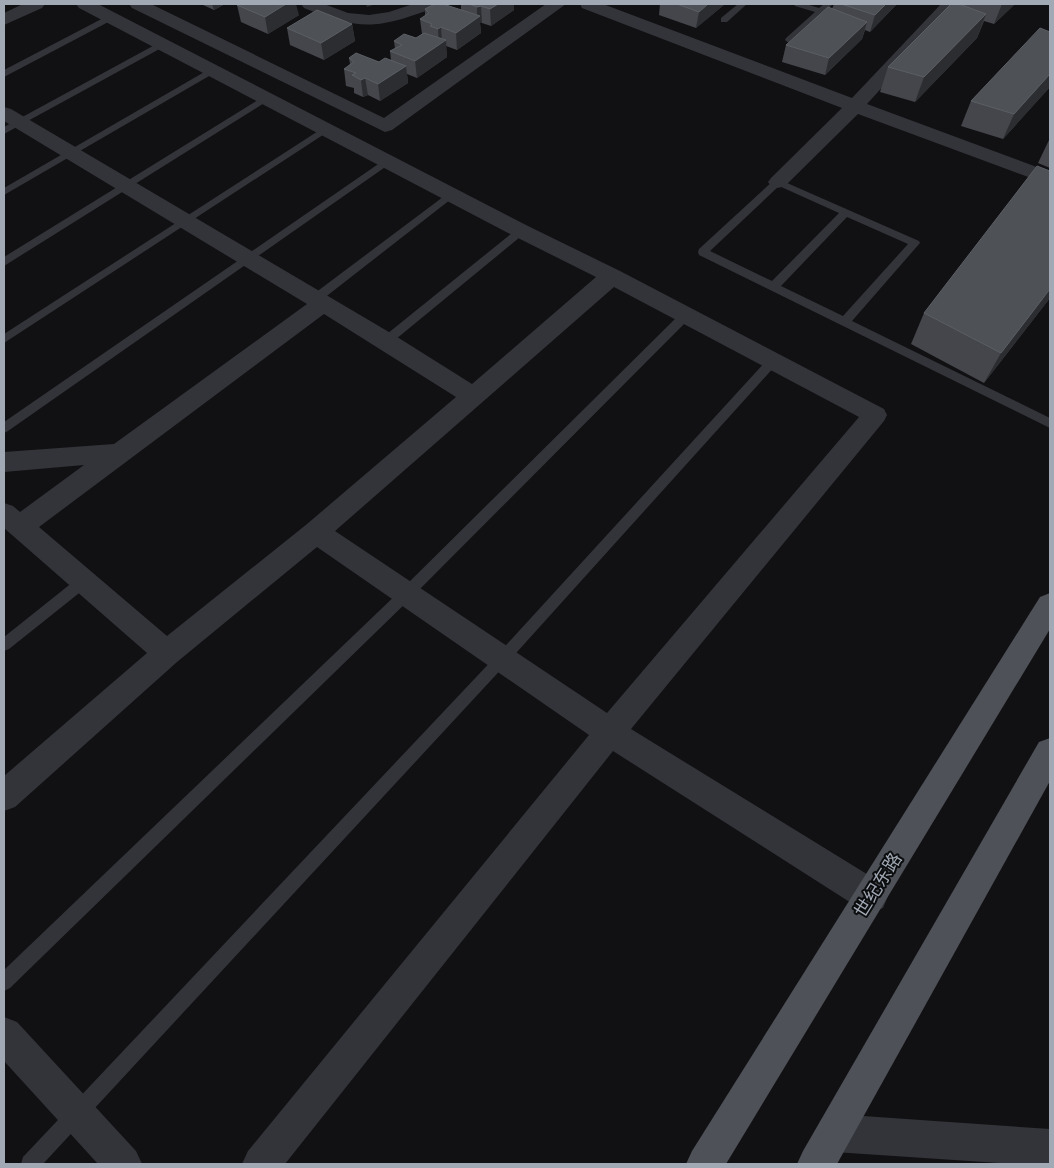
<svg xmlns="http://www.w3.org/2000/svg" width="1054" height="1168" font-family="Jost,'Noto Sans SC',sans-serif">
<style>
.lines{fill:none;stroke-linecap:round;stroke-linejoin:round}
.service{fill:#323439;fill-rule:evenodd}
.minor{fill:#323439;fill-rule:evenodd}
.primary{fill:#4e5158;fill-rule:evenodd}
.wall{fill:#44464b}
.shaded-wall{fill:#2b2d30}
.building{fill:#4e5156;stroke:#5b5f65}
.labels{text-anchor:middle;stroke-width:4;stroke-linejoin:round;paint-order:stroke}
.street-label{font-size:18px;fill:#a1a9b5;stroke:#0c0d0e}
</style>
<rect width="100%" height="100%" fill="#111113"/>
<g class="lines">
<g class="service">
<path d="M 738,4 L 747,4 L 727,22 L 721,22 L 721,18 Z"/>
<path d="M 794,4 L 806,4 L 819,8 L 824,4 L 833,4 L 789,43 L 785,40 L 786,38 L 815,12 L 795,6 Z"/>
<path d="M 111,14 L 115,17 L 114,19 L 4,77 L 4,70 Z"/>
<path d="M 162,41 L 166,44 L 165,46 L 4,134 L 4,127 Z"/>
<path d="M 213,67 L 218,70 L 216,72 L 4,195 L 4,188 Z"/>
<path d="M 266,95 L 269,96 L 269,100 L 4,266 L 4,257 Z"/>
<path d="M 326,126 L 329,127 L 329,131 L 4,343 L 4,334 Z"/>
<path d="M 387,158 L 392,161 L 391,163 L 8,431 L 4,433 L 4,422 Z"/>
<path d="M 778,179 L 919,241 L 920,243 L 852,321 L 1050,418 L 1050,428 L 699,255 L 698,252 L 699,249 L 774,180 ZM 779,186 L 839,213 L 772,281 L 710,251 ZM 847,217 L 908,244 L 843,316 L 781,286 Z"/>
<path d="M 451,191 L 456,194 L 455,196 L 319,302 L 311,302 L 309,299 L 311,296 Z"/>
<path d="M 521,228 L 526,231 L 525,233 L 390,344 L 382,344 L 380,341 L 382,338 L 517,229 Z"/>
<path d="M 685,312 L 691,316 L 689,319 L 411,598 L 10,988 L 4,991 L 4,970 L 401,590 L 681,313 Z"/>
<path d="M 772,358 L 776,359 L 778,362 L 776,365 L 507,663 L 43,1164 L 21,1164 L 23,1157 L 497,655 L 768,359 Z"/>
<path d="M 83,576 L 88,578 L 90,582 L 88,586 L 9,649 L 4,651 L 4,637 L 78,578 Z"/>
</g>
<g class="minor">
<path d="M 23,4 L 45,4 L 42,8 L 4,25 L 4,13 Z"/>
<path d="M 76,4 L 98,4 L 528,226 L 620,271 L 884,409 L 887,415 L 884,421 L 631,729 L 883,884 L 888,896 L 883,908 L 871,913 L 859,908 L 613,751 L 285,1164 L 242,1164 L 248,1151 L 589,735 L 317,547 L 177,662 L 15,807 L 4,811 L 4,776 L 147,653 L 4,528 L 4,503 L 13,506 L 20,512 L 84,465 L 4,472 L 4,452 L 114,444 L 307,304 L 4,121 L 4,107 L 11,109 L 394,335 L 472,384 L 596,277 L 514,236 L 79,8 ZM 614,287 L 859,417 L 607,713 L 335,531 ZM 324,314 L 456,397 L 307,524 L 167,636 L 39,527 Z"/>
<path d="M 129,4 L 151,4 L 384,118 L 546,4 L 566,4 L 392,130 L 385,132 L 132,8 Z"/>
<path d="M 301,4 L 324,4 L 348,13 L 369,15 L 389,12 L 413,4 L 437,4 L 434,8 C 377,29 361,31 304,8 Z"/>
<path d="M 580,4 L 603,4 L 852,98 L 941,4 L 958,4 L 867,104 L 1050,172 L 1050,185 L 858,114 L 785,186 L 778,188 L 771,186 L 768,182 L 771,178 L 842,108 L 582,8 Z"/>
<path d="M 4,1017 L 17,1022 L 136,1151 L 142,1164 L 98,1164 L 4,1061 Z"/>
<path d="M 834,1114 L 1050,1129 L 1050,1164 L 1014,1164 L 834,1152 L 821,1146 L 815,1133 L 821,1120 Z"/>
</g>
<g class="primary">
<path d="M 1050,593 L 1050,629 L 726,1164 L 686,1164 L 692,1151 L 1040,597 Z"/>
<path d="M 1050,738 L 1050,781 L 837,1164 L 797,1164 L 803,1151 L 1039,742 Z"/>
</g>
</g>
<g class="wall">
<path d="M 201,4 L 225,4 L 214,10 Z"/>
<path d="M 461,4 L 514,4 L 514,10 L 491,26 L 482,23 L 480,23 L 481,33 L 457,50 L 446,46 L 447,57 L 417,78 L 407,74 L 408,83 L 380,101 L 368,95 L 363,97 L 354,93 L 354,88 L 346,86 L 344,69 L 350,64 L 349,58 L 379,62 L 391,60 L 390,51 L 395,49 L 394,41 L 416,38 L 422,34 L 420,19 L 425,16 L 425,9 L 461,10 Z"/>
<path d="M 660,4 L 725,4 L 696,28 L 659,15 Z"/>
<path d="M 834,4 L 897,4 L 870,32 L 865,30 L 862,39 L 825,75 L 782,62 L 786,45 L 832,9 Z"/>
<path d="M 951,4 L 1015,4 L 994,24 L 984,21 L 977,38 L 915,102 L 880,92 L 888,67 Z"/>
<path d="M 237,5 L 299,15 L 268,34 L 241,22 Z"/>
<path d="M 352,24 L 355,41 L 324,60 L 290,45 L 287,28 Z"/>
<path d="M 1050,32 L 1050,87 L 1003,139 L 961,126 L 971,101 Z"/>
<path d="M 1050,138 L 1050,168 L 1038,163 Z"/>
<path d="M 1050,298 L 984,383 L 911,344 L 924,313 Z"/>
</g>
<g class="shaded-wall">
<path d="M 212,4 L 225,4 L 214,10 Z"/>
<path d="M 286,4 L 296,4 L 299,15 L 268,34 L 265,17 Z"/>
<path d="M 366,4 L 376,4 L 367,7 Z"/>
<path d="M 498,4 L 514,4 L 514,10 L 491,26 L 490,9 Z"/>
<path d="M 708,4 L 725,4 L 696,28 L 699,12 Z"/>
<path d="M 886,4 L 897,4 L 870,32 L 875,15 Z"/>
<path d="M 1002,4 L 1015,4 L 994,24 Z"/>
<path d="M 481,6 L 482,23 L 480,23 L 481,33 L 457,50 L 456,33 L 477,18 L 477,7 Z"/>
<path d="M 986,14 L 977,38 L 915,102 L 924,77 Z"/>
<path d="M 867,22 L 862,39 L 825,75 L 829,58 Z"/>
<path d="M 352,24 L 355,41 L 324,60 L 321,43 Z"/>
<path d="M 441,27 L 442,42 L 446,40 L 447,57 L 417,78 L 415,61 L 439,45 L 438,29 Z"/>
<path d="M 406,66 L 408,83 L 380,101 L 378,84 Z"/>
<path d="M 1050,74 L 1050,87 L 1003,139 L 1014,114 Z"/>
<path d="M 365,78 L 368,95 L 363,97 L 361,80 Z"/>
<path d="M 1050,289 L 1050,298 L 984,383 L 1001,353 Z"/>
</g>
<g class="building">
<path d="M 239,4 L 286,4 L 265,17 L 237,5 Z"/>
<path d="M 435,4 L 443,4 L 480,16 L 456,33 L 441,27 L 438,29 L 430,26 L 432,24 L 420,19 L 429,13 L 425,9 Z"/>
<path d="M 469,4 L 498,4 L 490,9 L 481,6 L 477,7 Z"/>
<path d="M 677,4 L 708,4 L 699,12 Z"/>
<path d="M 841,4 L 886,4 L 875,15 Z"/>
<path d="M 951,4 L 959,4 L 986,14 L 924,77 L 888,67 Z"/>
<path d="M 828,7 L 867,22 L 829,58 L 786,45 Z"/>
<path d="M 317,10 L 352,24 L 321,43 L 287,28 Z"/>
<path d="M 1040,28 L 1050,32 L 1050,74 L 1014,114 L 971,101 Z"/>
<path d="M 424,33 L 446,40 L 415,61 L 390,51 L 402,45 L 394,41 L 404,34 L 416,38 Z"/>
<path d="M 356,53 L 379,62 L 385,58 L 406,66 L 378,84 L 365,78 L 361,80 L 352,75 L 356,73 L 344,69 L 354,62 L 349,58 Z"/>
<path d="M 1037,166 L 1050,171 L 1050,289 L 1001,353 L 924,313 Z"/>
</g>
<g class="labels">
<g class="street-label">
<text transform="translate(878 885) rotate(-58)" y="6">世纪东路</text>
</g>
</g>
<rect width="1054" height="1168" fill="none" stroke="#a1a9b5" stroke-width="10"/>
</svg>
